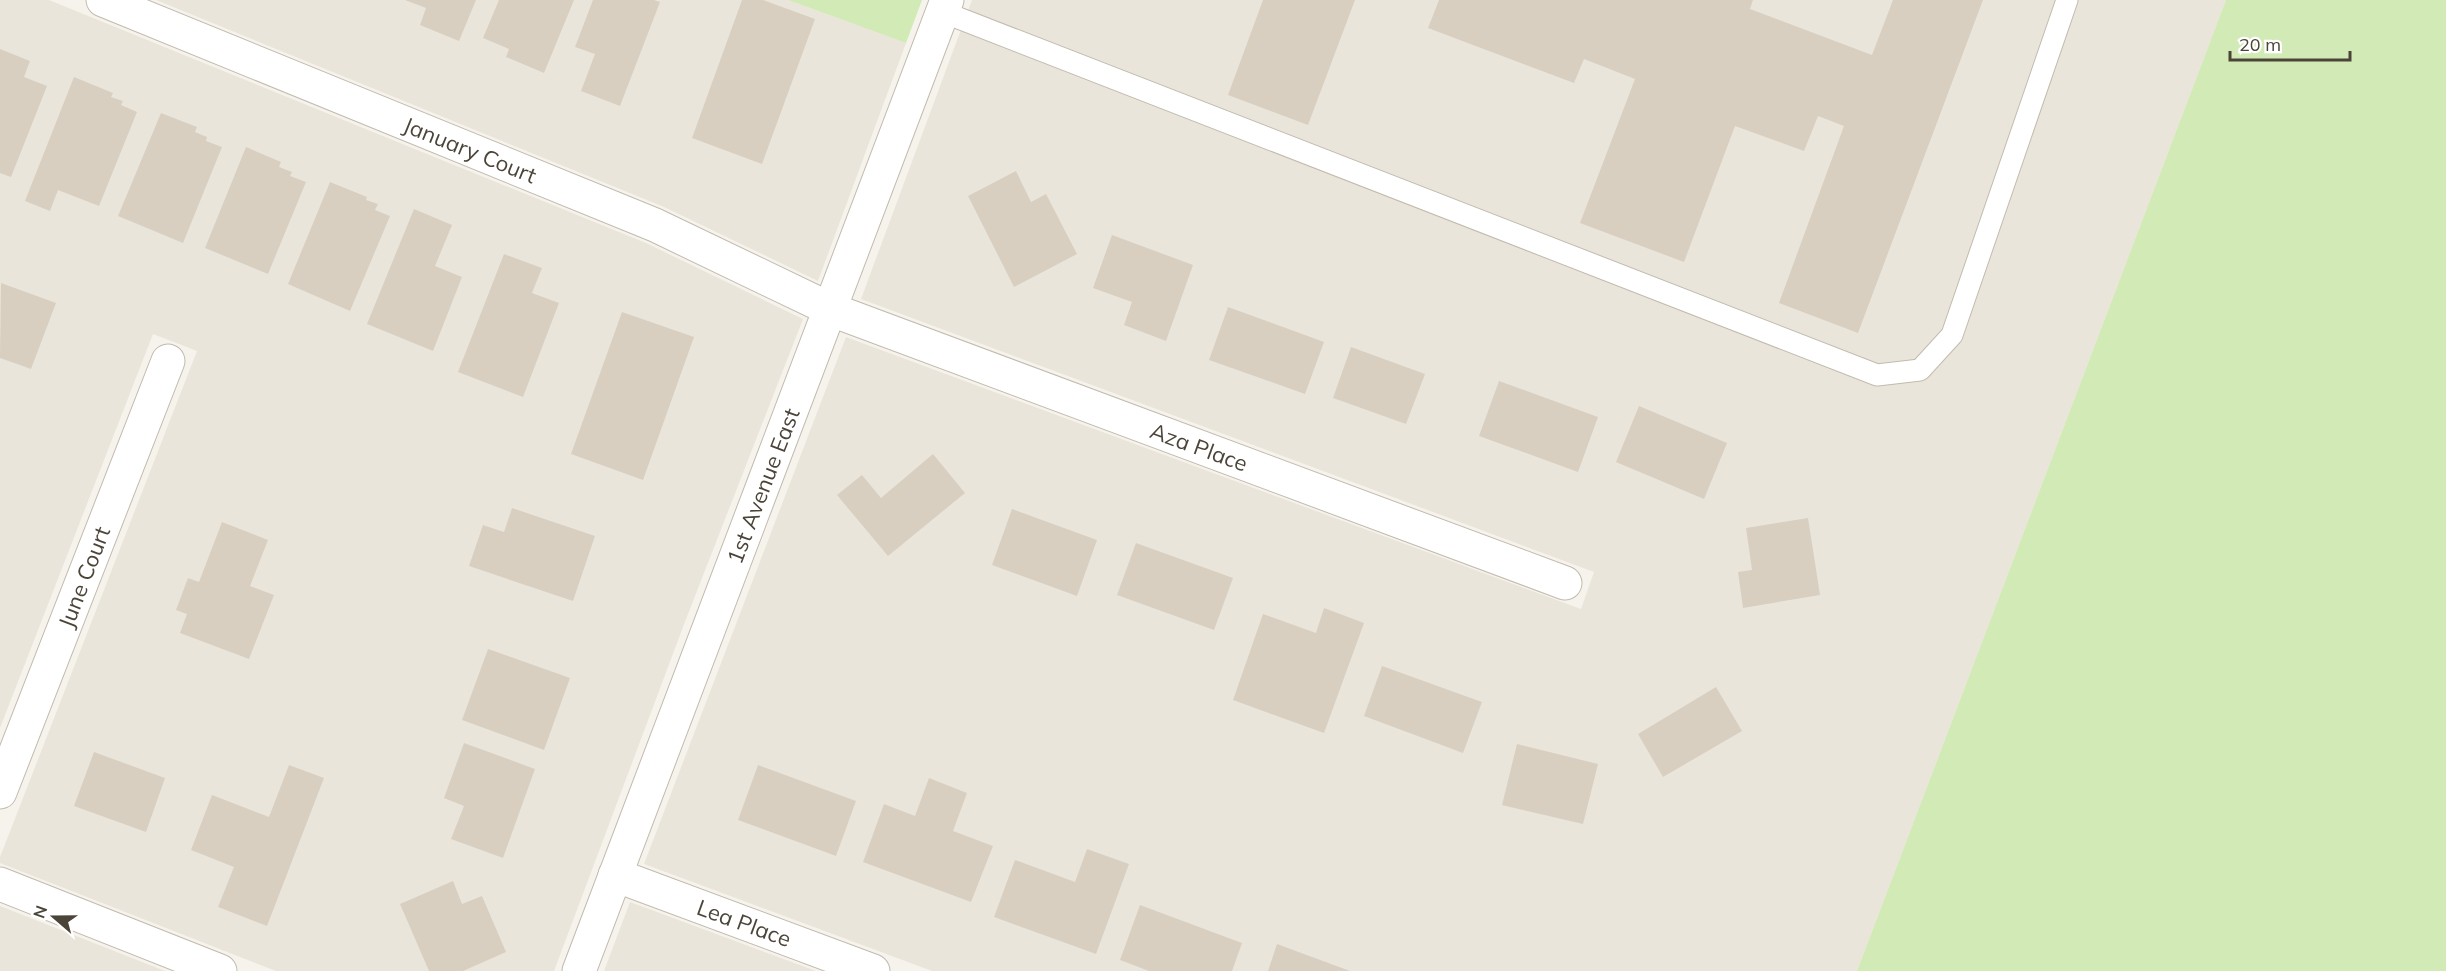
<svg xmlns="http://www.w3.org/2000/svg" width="2446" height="971" font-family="Mulish,sans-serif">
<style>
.residential{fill:#eae5da}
.green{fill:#d2eab5}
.building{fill:#d8cfc1}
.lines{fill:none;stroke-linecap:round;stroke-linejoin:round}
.service-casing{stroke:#c2bbae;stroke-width:23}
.minor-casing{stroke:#c2bbae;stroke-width:35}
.service{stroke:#fff;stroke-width:21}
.minor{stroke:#fff;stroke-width:33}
.labels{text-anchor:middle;stroke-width:5;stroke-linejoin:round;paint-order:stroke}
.street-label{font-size:22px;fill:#4b4439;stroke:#fff}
</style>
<rect width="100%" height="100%" fill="#f6f3ec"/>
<g class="residential">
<path d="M 0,0 L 49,0 L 646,243 L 803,319 L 683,627 L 554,971 L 276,971 L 0,863 L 0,857 L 197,351 L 153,334 L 0,728 Z"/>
<path d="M 156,0 L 788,0 L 906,43 L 818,281 L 664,207 Z"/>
<path d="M 972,0 L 2226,0 L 1857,971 L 932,971 L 644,864 L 846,337 L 1581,609 L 1594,572 L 861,299 Z"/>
<path d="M 630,902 L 816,971 L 604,971 Z"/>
<path d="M 0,906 L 165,971 L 0,971 Z"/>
</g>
<g class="green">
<path d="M 788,0 L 922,0 L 906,43 Z"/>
<path d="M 2226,0 L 2446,0 L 2446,971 L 1857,971 Z"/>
</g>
<g class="building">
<path d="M 405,0 L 476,0 L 459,41 L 420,25 L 426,8 Z"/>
<path d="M 499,0 L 574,0 L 544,73 L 506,57 L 509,49 L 483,38 Z"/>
<path d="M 593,0 L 654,0 L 660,2 L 620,106 L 581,91 L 595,54 L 575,47 Z"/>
<path d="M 742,0 L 763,0 L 815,19 L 762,164 L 692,138 Z"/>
<path d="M 1263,0 L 1355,0 L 1308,125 L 1228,95 Z"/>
<path d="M 1439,0 L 1753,0 L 1750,9 L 1872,55 L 1893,0 L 1983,0 L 1858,333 L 1779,303 L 1844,126 L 1818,116 L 1804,151 L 1735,126 L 1684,262 L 1580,223 L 1635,79 L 1584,59 L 1574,83 L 1428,28 Z"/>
<path d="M 0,49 L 30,61 L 24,77 L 47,86 L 11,177 L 0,173 Z"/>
<path d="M 74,77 L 113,93 L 111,97 L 123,101 L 121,105 L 137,112 L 99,206 L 58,190 L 50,211 L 25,201 Z"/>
<path d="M 161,113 L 197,127 L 195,132 L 207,137 L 206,141 L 222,147 L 183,243 L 118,216 Z"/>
<path d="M 246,147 L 281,162 L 279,167 L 292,172 L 290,176 L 306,182 L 268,274 L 205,248 Z"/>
<path d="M 1016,171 L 1031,202 L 1046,194 L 1077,254 L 1014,287 L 968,196 Z"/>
<path d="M 330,182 L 367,197 L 366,200 L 378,204 L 375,210 L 390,216 L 350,311 L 288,284 Z"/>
<path d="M 414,209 L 452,225 L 435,266 L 462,277 L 433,351 L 367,324 Z"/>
<path d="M 1112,235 L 1193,265 L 1166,341 L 1124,325 L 1132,302 L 1093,288 Z"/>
<path d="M 504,254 L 542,268 L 532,293 L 559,303 L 523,397 L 458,372 Z"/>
<path d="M 1,283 L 56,303 L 31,369 L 0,358 Z"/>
<path d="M 1228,307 L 1324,342 L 1305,394 L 1209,360 Z"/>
<path d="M 622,312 L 694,337 L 643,480 L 571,454 Z"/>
<path d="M 1351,347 L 1425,374 L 1406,424 L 1333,398 Z"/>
<path d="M 1499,381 L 1598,417 L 1578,472 L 1479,436 Z"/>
<path d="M 1639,406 L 1727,443 L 1704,499 L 1616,462 Z"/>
<path d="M 933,454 L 965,493 L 888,556 L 837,495 L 862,475 L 881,498 Z"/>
<path d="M 512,508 L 595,536 L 573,601 L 469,566 L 483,525 L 504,532 Z"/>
<path d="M 1012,509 L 1097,540 L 1077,596 L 992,565 Z"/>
<path d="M 1808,518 L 1820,595 L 1743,608 L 1738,572 L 1752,570 L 1746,528 Z"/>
<path d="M 222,522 L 268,540 L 250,586 L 274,595 L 249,659 L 180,633 L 187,614 L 176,610 L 188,578 L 199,582 Z"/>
<path d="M 1136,543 L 1233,578 L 1214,630 L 1117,595 Z"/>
<path d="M 1324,608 L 1364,623 L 1324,733 L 1233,700 L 1263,614 L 1316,633 Z"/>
<path d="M 488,649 L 570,678 L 544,750 L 462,720 Z"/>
<path d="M 1382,666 L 1482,702 L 1463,753 L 1364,716 Z"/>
<path d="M 1716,687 L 1742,731 L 1663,777 L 1638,734 Z"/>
<path d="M 464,743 L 535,769 L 503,858 L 451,839 L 464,806 L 444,798 Z"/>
<path d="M 1517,744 L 1598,764 L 1583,824 L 1502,805 Z"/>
<path d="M 94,752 L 165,778 L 146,832 L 74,806 Z"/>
<path d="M 289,765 L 324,778 L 267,926 L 218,907 L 234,867 L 191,850 L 212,795 L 269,817 Z"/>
<path d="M 758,765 L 856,801 L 836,856 L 738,820 Z"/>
<path d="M 929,778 L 967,793 L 953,831 L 993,846 L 971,902 L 863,862 L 884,804 L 915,816 Z"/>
<path d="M 1087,849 L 1129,864 L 1096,954 L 994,917 L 1015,860 L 1075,882 Z"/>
<path d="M 453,881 L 462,904 L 482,896 L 506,952 L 463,971 L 429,971 L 400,904 Z"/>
<path d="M 1140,905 L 1242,943 L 1232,971 L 1149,971 L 1120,960 Z"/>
<path d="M 1277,944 L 1350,971 L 1268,971 Z"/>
</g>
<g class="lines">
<defs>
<path id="service" d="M 943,12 L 1877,375 L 1920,370 L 1952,335 L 2067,0"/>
<g id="minor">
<path d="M 103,0 L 655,225 L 832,310 L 1565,583"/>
<path d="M 0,792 L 168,361"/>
<path d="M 615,875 L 873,971"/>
<path d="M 0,884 L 220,971"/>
<path d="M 579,971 C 700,647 826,324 947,0"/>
</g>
</defs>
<use href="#service" class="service-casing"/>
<use href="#minor" class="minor-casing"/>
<use href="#service" class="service"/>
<use href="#minor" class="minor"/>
</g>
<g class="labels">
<g class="street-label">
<text transform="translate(470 150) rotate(22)" y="8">January Court</text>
<text transform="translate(1199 447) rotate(20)" y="8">Aza Place</text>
<text transform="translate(763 486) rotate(-69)" y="8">1st Avenue East</text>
<text transform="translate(84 577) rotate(-69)" y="8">June Court</text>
<text transform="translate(744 923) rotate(20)" y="8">Lea Place</text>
</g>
</g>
<g transform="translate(54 917) rotate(290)" stroke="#ffffff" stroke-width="4.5" paint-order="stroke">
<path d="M0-4.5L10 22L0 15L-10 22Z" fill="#4b4439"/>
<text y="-9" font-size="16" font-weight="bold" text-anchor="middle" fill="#4b4439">N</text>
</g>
<path d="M2230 51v9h120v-9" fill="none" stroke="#4b4439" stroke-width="3"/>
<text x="2239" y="51" font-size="18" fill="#4b4439" stroke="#ffffff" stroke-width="4.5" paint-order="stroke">20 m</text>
</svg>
